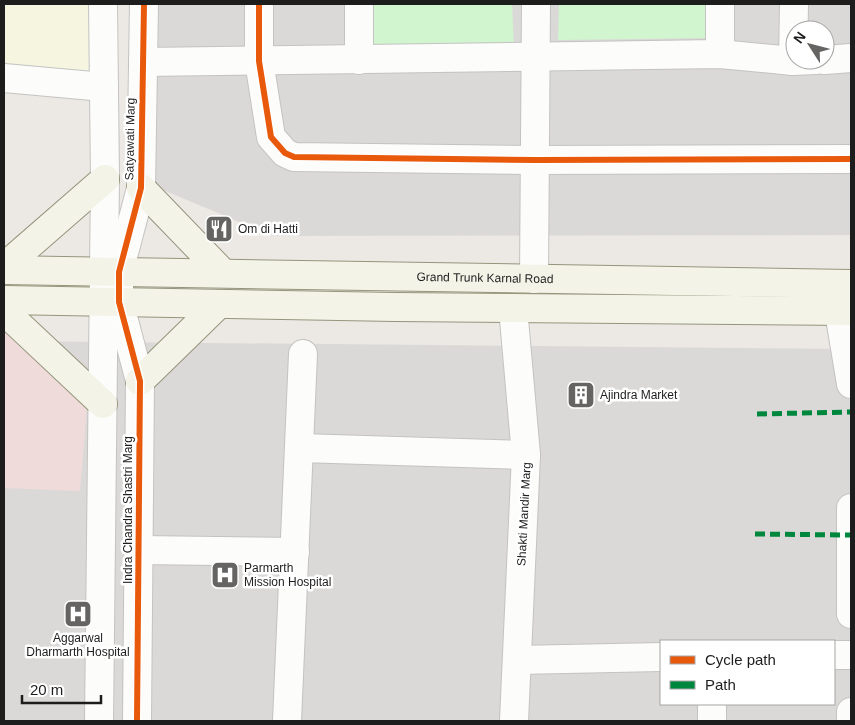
<svg xmlns="http://www.w3.org/2000/svg" width="855" height="725" font-family="Arial,sans-serif">
<style>
.residential{fill:#dbd9d7;fill-rule:evenodd}
.commercial{fill:#efdbd9}
.education{fill:#f6f5e0}
.park{fill:#d0f5cf}
.lines{fill:none;stroke-linecap:round;stroke-linejoin:round}
.minor-casing{stroke:#c4c3c1;stroke-width:30}
.tertiary-casing{stroke:#c4c3c1;stroke-width:30}
.secondary-casing{stroke:#95957c;stroke-width:30}
.minor{stroke:#fcfcfb;stroke-width:28}
.tertiary{stroke:#fcfcfb;stroke-width:28}
.secondary{stroke:#f3f3e8;stroke-width:28}
.quiet{stroke:#00873e;stroke-width:5;stroke-dasharray:10 5;stroke-linecap:butt}
.cycleway-casing{stroke:#fff;stroke-width:9}
.cycleway{stroke:#e8590c;stroke-width:6}
.labels{text-anchor:middle;stroke-width:5;stroke-linejoin:round;paint-order:stroke}
.street-label{font-size:12px;fill:#1d1d1d;stroke:#fff}
.poi-label{font-size:12px;fill:#1d1d1d;stroke:#fff;text-anchor:start}
</style>
<rect width="100%" height="100%" fill="#ece9e5"/>
<g class="residential">
<path d="M 155,4 L 851,4 L 851,235 L 273,236 L 156,187 ZM 795,30 L 825,30 L 825,60 L 795,60 Z"/>
<path d="M 4,341 L 851,349 L 851,721 L 4,721 ZM 661,641 L 834,641 L 834,704 L 661,704 Z"/>
</g>
<path class="commercial" d="M 9,332 L 87,407 L 80,491 L 4,488 L 4,333 Z"/>
<path class="education" d="M 4,4 L 92,4 L 94,73 L 4,68 Z"/>
<g class="park">
<path d="M 365,4 L 512,4 L 514,48 L 367,53 Z"/>
<path d="M 559,4 L 708,4 L 709,38 L 558,40 Z"/>
</g>
<g class="lines">
<defs>
<g id="minor">
<path d="M 259,4 L 259,61 L 271,137 L 285,153 L 294,157 L 536,160 L 851,159"/>
<path d="M 359,4 L 359,60"/>
<path d="M 720,4 L 720,54"/>
<path d="M 825,60 L 851,58"/>
<path d="M 793,61 L 794,4"/>
<path d="M 143,62 L 720,54 L 793,61 L 816,60"/>
<path d="M 4,78 L 104,87"/>
<path d="M 534,279 L 536,4"/>
<path d="M 513,308 L 526,455 L 514,721"/>
<path d="M 839,312 L 851,384"/>
<path d="M 300,448 L 526,455"/>
<path d="M 851,508 L 851,614"/>
<path d="M 140,550 L 295,552"/>
<path d="M 834,655 L 851,655"/>
<path d="M 517,660 L 661,657"/>
<path d="M 287,721 L 303,354"/>
<path d="M 712,721 L 712,704"/>
<path d="M 851,721 L 851,712"/>
</g>
<g id="tertiary">
<path d="M 99,721 L 105,179 L 103,4"/>
<path d="M 137,721 L 140,381 L 119,302 L 119,272 L 141,188 L 144,4"/>
</g>
<g id="secondary">
<path d="M 141,188 L 223,273"/>
<path d="M 4,267 L 105,179"/>
<path id="s1" d="M 4,270 L 851,284"/>
<path d="M 4,300 L 395,307 L 851,311"/>
<path d="M 4,311 L 103,404"/>
<path d="M 140,381 L 219,304"/>
</g>
</defs>
<use href="#minor" class="minor-casing"/>
<use href="#tertiary" class="tertiary-casing"/>
<use href="#secondary" class="secondary-casing"/>
<use href="#minor" class="minor"/>
<use href="#tertiary" class="tertiary"/>
<use href="#secondary" class="secondary"/>
<g class="quiet">
<path d="M 757,414 L 851,412"/>
<path d="M 755,534 L 850,535"/>
</g>
<defs>
<g id="cycleway">
<path d="M 259,4 L 259,61 L 271,137 L 285,153 L 294,157 L 536,160 L 851,159"/>
<path d="M 137,721 L 140,381 L 119,302 L 119,272 L 141,188 L 144,4"/>
</g>
</defs>
<use href="#cycleway" class="cycleway-casing"/>
<use href="#cycleway" class="cycleway"/>
</g>
<defs>
<symbol id="restaurant-square" viewBox="-11 -11 22 22"><rect x="-9" y="-9" width="18" height="18" rx="4" fill="#656463" stroke="#fff"/><path d="M-5-6h1v4h1v-4h1v4h1v-4h1v5L-1.5 .5V6h-2V.5L-5-1ZM5-6V6H3V1.5H1.5Q1.5-4 5-6Z" fill="#fff"/></symbol>
<symbol id="building-square" viewBox="-11 -11 22 22"><rect x="-9" y="-9" width="18" height="18" rx="4" fill="#656463" stroke="#fff"/><path d="M-4-6H4V6H1V3H-1V6H-4ZM-2.5-4.3h1.7v1.8h-1.7ZM.8-4.3h1.7v1.8H.8ZM-2.5-1h1.7V.8h-1.7ZM.8-1h1.7V.8H.8Z" fill="#fff"/></symbol>
<symbol id="hospital-square" viewBox="-11 -11 22 22"><rect x="-9" y="-9" width="18" height="18" rx="4" fill="#656463" stroke="#fff"/><path d="M-5-5h3v3.5h4V-5h3V5h-3V1.5h-4V5h-3Z" fill="#fff"/></symbol>
</defs>
<g fill-rule="evenodd">
<use href="#restaurant-square" x="203" y="213" width="32" height="32"/>
<use href="#building-square" x="565" y="379" width="32" height="32"/>
<use href="#hospital-square" x="209" y="559" width="32" height="32"/>
<use href="#hospital-square" x="62" y="598" width="32" height="32"/>
</g>
<g class="labels">
<g class="street-label">
<text transform="translate(130 139) rotate(-89)" y="4">Satyawati Marg</text>
<text dy="4" stroke="none"><textPath href="#s1" startOffset="481">Grand Trunk Karnal Road</textPath></text>
<text transform="translate(128 510) rotate(-90)" y="4">Indra Chandra Shastri Marg</text>
<text transform="translate(524 514) rotate(-87)" y="4">Shakti Mandir Marg</text>
</g>
<g class="poi-label">
<text x="238" y="233">Om di Hatti</text>
<text x="600" y="399">Ajindra Market</text>
<text x="244" y="572">Parmarth<tspan x="244" dy="14">Mission Hospital</tspan></text>
<text x="78" y="642" text-anchor="middle">Aggarwal<tspan x="78" dy="14">Dharmarth Hospital</tspan></text>
</g>
</g>
<rect width="855" height="725" fill="none" stroke="#1d1d1d" stroke-width="10"/>
<rect x="660" y="640" width="175" height="65" fill="#ffffff" stroke="#a5a5a5"/>
<rect x="670" y="656" width="25" height="8" fill="#e8590c" stroke="#a5a5a5"/>
<text x="705" y="665" font-size="15" fill="#1d1d1d">Cycle path</text>
<rect x="670" y="681" width="25" height="8" fill="#00873e" stroke="#a5a5a5"/>
<text x="705" y="690" font-size="15" fill="#1d1d1d">Path</text>
<g transform="translate(810 45) rotate(306)"><circle r="24" fill="#ffffff" stroke="#a5a5a5"/>
<path d="M0-4L9 19L0 12L-9 19Z" fill="#656463"/>
<text y="-8" font-size="14" font-weight="bold" text-anchor="middle" fill="#1d1d1d">N</text>
</g>
<path d="M22 695v8h79v-8" fill="none" stroke="#1d1d1d" stroke-width="2.5"/>
<text x="30" y="695" font-size="15" fill="#1d1d1d" stroke="#ffffff" stroke-width="4" paint-order="stroke">20 m</text>
</svg>
